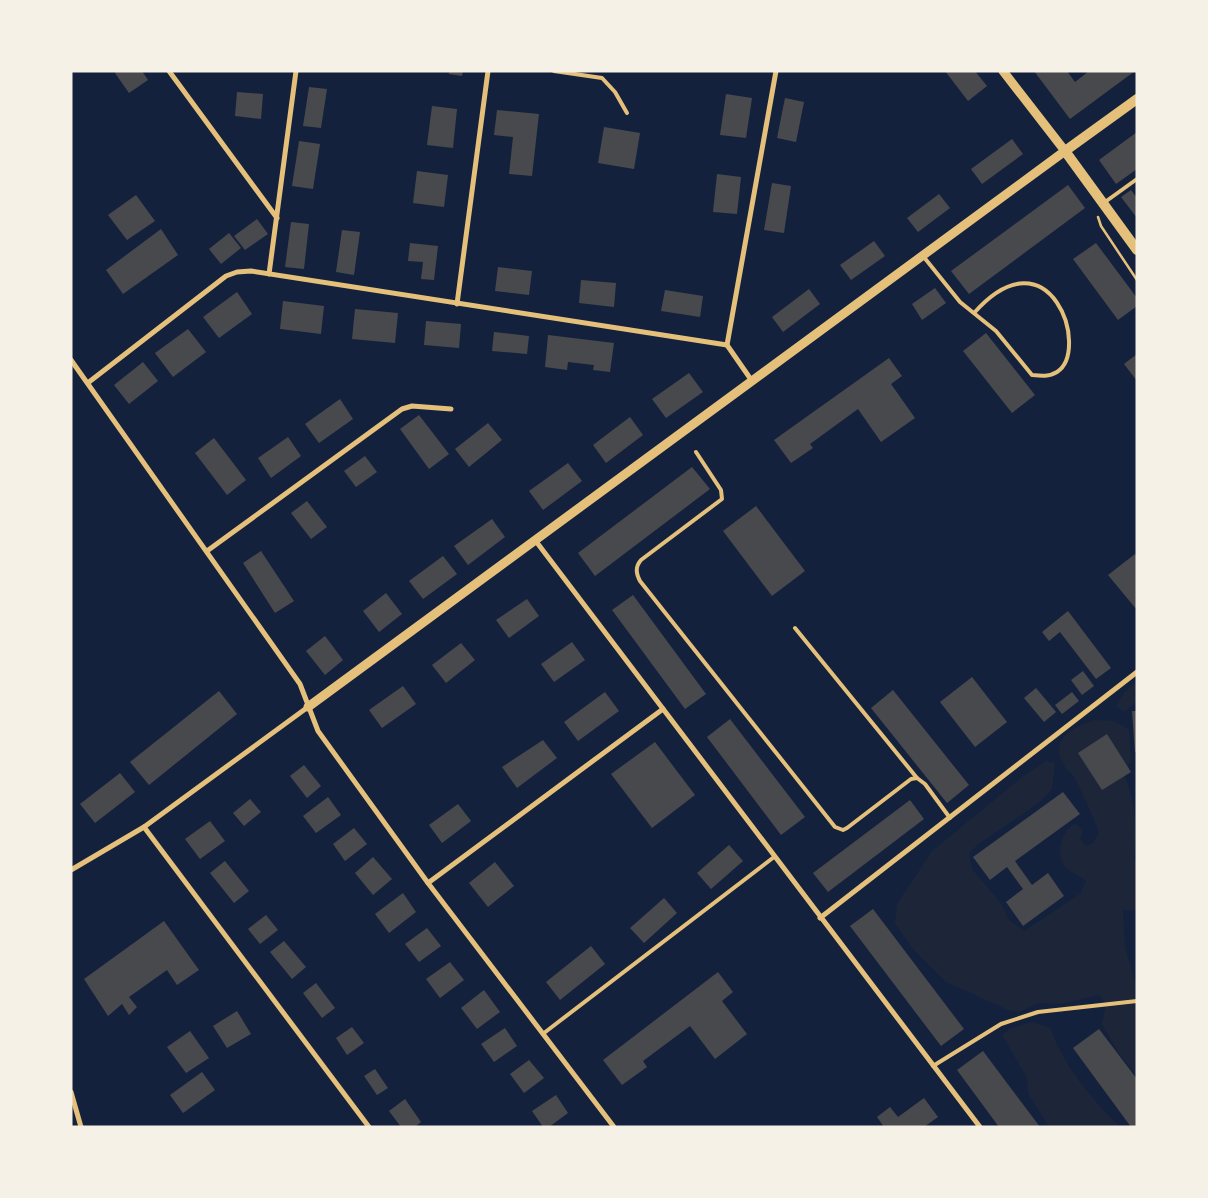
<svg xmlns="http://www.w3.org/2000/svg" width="1208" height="1198" font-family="'Nunito Sans',sans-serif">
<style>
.green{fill:#1d2539}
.building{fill:#48494c}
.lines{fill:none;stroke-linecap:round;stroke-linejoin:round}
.path{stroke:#e5c07b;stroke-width:2.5}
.service{stroke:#e5c07b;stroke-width:4}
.minor{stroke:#e5c07b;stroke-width:5}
.tertiary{stroke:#e5c07b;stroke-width:9}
.secondary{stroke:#e5c07b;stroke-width:10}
</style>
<rect width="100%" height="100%" fill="#14213d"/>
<g class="green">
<path d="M 1137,682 L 1137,701 L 1125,712 L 1116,707 L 1124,693 Z"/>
<path d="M 1095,720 L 1114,721 L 1129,729 L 1131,762 L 1123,772 C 1136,801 1137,829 1134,860 L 1137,862 L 1137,912 L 1134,910 L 1123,910 L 1125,948 L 1134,978 L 1137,997 L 1137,1077 L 1118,1052 L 1102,1024 L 1106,1004 L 1099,995 L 1060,1004 L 1039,1003 L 1019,1012 L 1008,1010 L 946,982 L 913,949 L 895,923 L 897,904 L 932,851 L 1021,778 L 1046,761 L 1055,763 L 1052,789 L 1040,802 L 977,845 L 969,854 L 972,869 L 1000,902 L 1009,920 L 1024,931 L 1080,894 L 1086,881 C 1081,876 1068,871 1064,865 C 1056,851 1061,831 1075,824 L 1083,830 L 1080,839 L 1086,846 L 1093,843 L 1099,832 C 1092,814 1084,796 1075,779 C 1073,774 1068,771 1065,767 C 1047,740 1073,727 1095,720 Z"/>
<path d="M 1032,1022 L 1050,1028 C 1066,1069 1089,1096 1120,1127 L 1049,1127 L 1028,1093 L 1027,1078 L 1002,1035 L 1011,1028 Z"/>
</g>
<g class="building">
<path d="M 117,71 L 142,71 L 148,80 L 129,93 L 115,73 Z"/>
<path d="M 449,71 L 463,71 L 462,76 L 449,74 Z"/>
<path d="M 945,71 L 975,71 L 987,86 L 968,101 Z"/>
<path d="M 1034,71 L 1067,71 L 1075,82 L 1089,71 L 1135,71 L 1070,119 Z"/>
<path d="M 309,87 L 327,89 L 321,128 L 303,126 Z"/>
<path d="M 237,92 L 263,94 L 261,119 L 235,116 Z"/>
<path d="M 726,94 L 752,98 L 746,138 L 720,135 Z"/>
<path d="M 785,98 L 804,102 L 796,142 L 777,138 Z"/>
<path d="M 432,106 L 457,109 L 453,148 L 427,145 Z"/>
<path d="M 497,110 L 539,114 L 532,176 L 509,174 L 513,137 L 494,135 Z"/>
<path d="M 604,127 L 640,133 L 634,169 L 598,163 Z"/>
<path d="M 1137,132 L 1137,169 L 1116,184 L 1099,160 Z"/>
<path d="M 1012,139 L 1023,154 L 982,184 L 971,169 Z"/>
<path d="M 299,141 L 320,144 L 313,189 L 292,186 Z"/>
<path d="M 417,171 L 448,175 L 444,207 L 413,203 Z"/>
<path d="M 717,174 L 741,177 L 737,214 L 713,212 Z"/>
<path d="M 772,183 L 791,186 L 784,233 L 764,230 Z"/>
<path d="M 1068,185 L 1085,208 L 969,294 L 951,271 Z"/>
<path d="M 1131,190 L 1137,198 L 1137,218 L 1121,197 Z"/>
<path d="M 939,194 L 950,208 L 918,232 L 907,218 Z"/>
<path d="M 136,195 L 155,221 L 127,240 L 108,215 Z"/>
<path d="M 257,219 L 268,234 L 245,250 L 234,236 Z"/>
<path d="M 291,222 L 309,224 L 304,269 L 285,267 Z"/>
<path d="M 161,229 L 178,255 L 123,294 L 106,270 Z"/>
<path d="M 342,230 L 360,232 L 354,275 L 336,272 Z"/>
<path d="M 229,233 L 241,248 L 221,264 L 209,249 Z"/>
<path d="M 874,241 L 885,256 L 851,280 L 840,265 Z"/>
<path d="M 410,243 L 438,246 L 434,280 L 421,279 L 423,262 L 408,261 Z"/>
<path d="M 1096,243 L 1137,298 L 1137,306 L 1118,320 L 1073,259 Z"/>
<path d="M 498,267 L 532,271 L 529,295 L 495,291 Z"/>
<path d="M 581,280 L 616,283 L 614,307 L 579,303 Z"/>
<path d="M 935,288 L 946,303 L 922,320 L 912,304 Z"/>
<path d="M 809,289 L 820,304 L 783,332 L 772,317 Z"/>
<path d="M 665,290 L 703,296 L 700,317 L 661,311 Z"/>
<path d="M 237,292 L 252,314 L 219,338 L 203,317 Z"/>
<path d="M 283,301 L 324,306 L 321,334 L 280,329 Z"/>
<path d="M 355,309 L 398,313 L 395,343 L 352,339 Z"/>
<path d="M 426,321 L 461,324 L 459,348 L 424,345 Z"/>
<path d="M 188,329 L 206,352 L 173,377 L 155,353 Z"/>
<path d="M 494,332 L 529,336 L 527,354 L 492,351 Z"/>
<path d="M 986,333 L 1035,395 L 1012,413 L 963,351 Z"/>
<path d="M 548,335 L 614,343 L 610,372 L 593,370 L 594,365 L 568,362 L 567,370 L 545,367 Z"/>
<path d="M 1137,354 L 1137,381 L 1124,364 Z"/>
<path d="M 889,358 L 902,376 L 891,384 L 915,418 L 881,442 L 858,409 L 810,444 L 813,448 L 791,463 L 774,440 Z"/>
<path d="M 143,362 L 158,381 L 129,404 L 114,385 Z"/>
<path d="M 689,373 L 703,392 L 666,418 L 652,399 Z"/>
<path d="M 340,399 L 353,419 L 319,443 L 305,424 Z"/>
<path d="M 419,415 L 449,454 L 429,469 L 400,429 Z"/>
<path d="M 630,417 L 643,435 L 606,463 L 593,445 Z"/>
<path d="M 488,423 L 502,440 L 469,467 L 455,449 Z"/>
<path d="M 288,437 L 301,456 L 271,478 L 258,458 Z"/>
<path d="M 214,438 L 246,480 L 227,495 L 195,453 Z"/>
<path d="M 365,456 L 377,472 L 356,487 L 344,471 Z"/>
<path d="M 568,463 L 582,481 L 543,510 L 529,491 Z"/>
<path d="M 692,467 L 710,489 L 595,576 L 578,553 Z"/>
<path d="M 307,501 L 327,527 L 311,539 L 291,513 Z"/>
<path d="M 756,506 L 805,571 L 772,596 L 723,531 Z"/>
<path d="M 492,519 L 505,537 L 468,565 L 454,546 Z"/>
<path d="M 261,551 L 294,601 L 275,613 L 243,563 Z"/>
<path d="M 1135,554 L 1137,557 L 1137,610 L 1108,575 Z"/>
<path d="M 443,556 L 457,574 L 423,599 L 409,581 Z"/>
<path d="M 386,593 L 402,614 L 379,632 L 363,611 Z"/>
<path d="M 633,595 L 706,694 L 685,709 L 612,610 Z"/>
<path d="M 527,599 L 539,616 L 509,638 L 496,620 Z"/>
<path d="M 1068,611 L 1111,668 L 1096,679 L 1060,632 L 1049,641 L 1042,632 Z"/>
<path d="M 325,636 L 343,660 L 325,675 L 306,651 Z"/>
<path d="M 572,642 L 585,660 L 554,682 L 541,664 Z"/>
<path d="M 461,643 L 475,660 L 446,683 L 432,665 Z"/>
<path d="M 1083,671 L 1094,686 L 1082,695 L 1071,680 Z"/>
<path d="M 972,677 L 1007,722 L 975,747 L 940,702 Z"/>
<path d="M 403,686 L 416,704 L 382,728 L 369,710 Z"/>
<path d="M 1036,688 L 1056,712 L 1044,722 L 1024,698 Z"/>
<path d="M 893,690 L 969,785 L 947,803 L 871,708 Z"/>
<path d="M 219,691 L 237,714 L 149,785 L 130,762 Z"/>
<path d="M 605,692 L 619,711 L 578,741 L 564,722 Z"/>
<path d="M 1072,692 L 1079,701 L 1062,714 L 1055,705 Z"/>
<path d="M 1132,711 L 1137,711 L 1137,752 L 1135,752 Z"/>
<path d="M 730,719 L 805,817 L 781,835 L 707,737 Z"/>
<path d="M 1107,734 L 1131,772 L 1102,790 L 1078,753 Z"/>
<path d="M 543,740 L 557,758 L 517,788 L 502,767 Z"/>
<path d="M 655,742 L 695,795 L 652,828 L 611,774 Z"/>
<path d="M 304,765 L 321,786 L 307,798 L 290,776 Z"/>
<path d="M 120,773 L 135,792 L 95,823 L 80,804 Z"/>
<path d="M 1063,792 L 1080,814 L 1015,861 L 1032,885 L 1048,873 L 1064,896 L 1023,926 L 1006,902 L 1023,889 L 1007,867 L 990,880 L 973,857 Z"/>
<path d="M 328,797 L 341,815 L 316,833 L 303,816 Z"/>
<path d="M 250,799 L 261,812 L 244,826 L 233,813 Z"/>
<path d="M 910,800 L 924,819 L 828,892 L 813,873 Z"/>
<path d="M 458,804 L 471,821 L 442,843 L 429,825 Z"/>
<path d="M 210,821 L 225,841 L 200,859 L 185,839 Z"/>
<path d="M 354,828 L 367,844 L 345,861 L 333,844 Z"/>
<path d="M 729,845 L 743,861 L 711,889 L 697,873 Z"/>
<path d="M 373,857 L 392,879 L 373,895 L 355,873 Z"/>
<path d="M 225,861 L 249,891 L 234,903 L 210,873 Z"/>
<path d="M 495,862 L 514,886 L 488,907 L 469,883 Z"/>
<path d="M 403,893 L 416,912 L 389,933 L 375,914 Z"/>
<path d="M 664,898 L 677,913 L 644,943 L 630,928 Z"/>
<path d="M 873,909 L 964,1029 L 941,1046 L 850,926 Z"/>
<path d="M 266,915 L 278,930 L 260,944 L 248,929 Z"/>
<path d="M 164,921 L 199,970 L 177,985 L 167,970 L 129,997 L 137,1007 L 129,1015 L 122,1004 L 108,1016 L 84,979 Z"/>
<path d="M 427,928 L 441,946 L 419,962 L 405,944 Z"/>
<path d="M 284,941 L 306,967 L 292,979 L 270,952 Z"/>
<path d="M 591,946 L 605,964 L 560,1000 L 546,982 Z"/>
<path d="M 450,962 L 464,980 L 440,998 L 426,979 Z"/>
<path d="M 718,972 L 733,992 L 722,1001 L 747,1034 L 715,1059 L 690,1026 L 643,1061 L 647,1067 L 622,1085 L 603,1060 Z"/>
<path d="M 316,983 L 335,1008 L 322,1018 L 303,993 Z"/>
<path d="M 484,990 L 500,1012 L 477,1029 L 461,1008 Z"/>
<path d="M 237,1011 L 251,1034 L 227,1048 L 213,1026 Z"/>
<path d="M 352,1027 L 364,1043 L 347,1055 L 336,1038 Z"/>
<path d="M 505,1028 L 517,1046 L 494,1062 L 481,1044 Z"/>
<path d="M 1099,1029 L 1137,1079 L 1137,1127 L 1131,1127 L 1073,1048 Z"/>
<path d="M 190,1031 L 209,1058 L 186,1073 L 167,1047 Z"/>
<path d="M 983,1051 L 1040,1127 L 999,1127 L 957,1070 Z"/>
<path d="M 529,1060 L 544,1078 L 524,1093 L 510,1074 Z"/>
<path d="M 375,1069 L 388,1088 L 377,1095 L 364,1076 Z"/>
<path d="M 202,1072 L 215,1090 L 183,1113 L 170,1095 Z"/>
<path d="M 556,1095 L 568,1113 L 549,1127 L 543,1127 L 532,1111 Z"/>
<path d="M 924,1098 L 938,1117 L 924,1127 L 884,1127 L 877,1117 L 890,1107 L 898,1117 Z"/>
<path d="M 405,1099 L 421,1122 L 415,1127 L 401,1127 L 389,1111 Z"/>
</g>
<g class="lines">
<path class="path" d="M 1098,217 L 1101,226 L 1137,280"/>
<g class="service">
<path d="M 554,71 L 602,78 L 615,92 L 627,113"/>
<path d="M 1105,202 L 1137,179"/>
<path d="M 923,256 L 960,302 L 996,331 L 1032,375 C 1041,376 1049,377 1057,372 C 1091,350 1050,228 974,313"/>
<path d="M 696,452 L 721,490 L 722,499 L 641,560 C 635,567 636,573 640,581 L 835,827 L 843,830 L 847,828 L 911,779 L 917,778 L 925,784 L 950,818"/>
<path d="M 795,628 L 917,778"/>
<path d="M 544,1033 L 774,857"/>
<path d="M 933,1066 L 1001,1024 L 1038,1012 L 1137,1001"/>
</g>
<g class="minor">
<path d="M 169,71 L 277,218"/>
<path d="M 269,274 L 296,71"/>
<path d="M 457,304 L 488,71"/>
<path d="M 71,360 L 300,684 L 318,731 L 428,883 L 614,1127"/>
<path d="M 752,381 L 727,345 L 776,71"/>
<path d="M 89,382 L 226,276 L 237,272 L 251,271 L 727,345"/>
<path d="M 535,540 L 980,1127"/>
<path d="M 207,551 L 402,409 L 412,406 L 451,409"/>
<path d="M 144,827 L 369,1127"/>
<path d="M 71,870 L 144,827 L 308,707"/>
<path d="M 428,883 L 663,709"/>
<path d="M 820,918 L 1137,672"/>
<path d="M 71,1092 L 81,1127"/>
</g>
<path class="tertiary" d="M 308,707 L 1065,151 L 1003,71"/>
<path class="secondary" d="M 1137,99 L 1065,151 L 1137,250"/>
</g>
<rect width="1208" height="1198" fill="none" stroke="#f6f1e7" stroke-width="145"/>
</svg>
